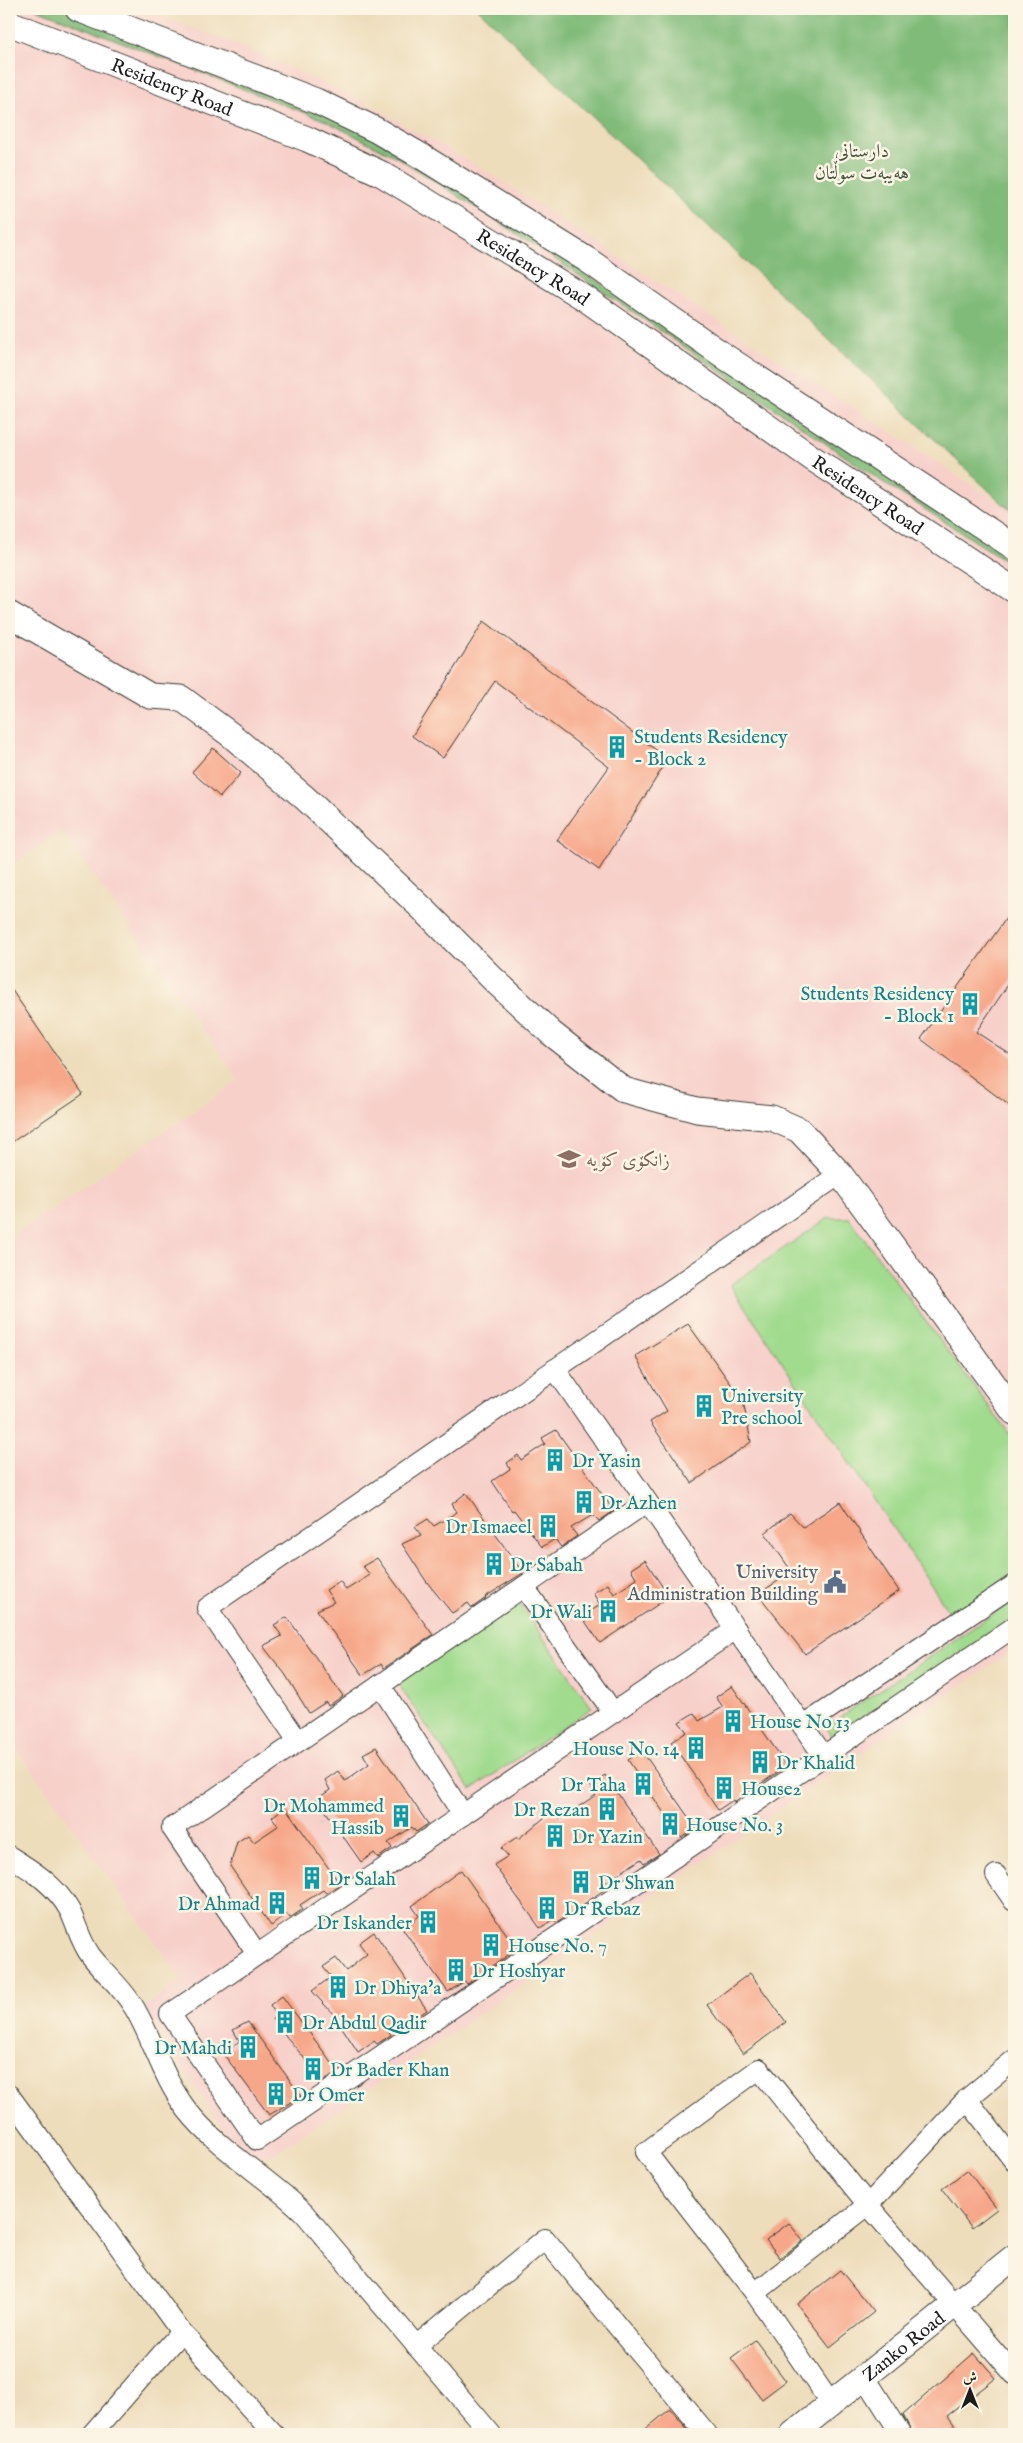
<svg xmlns="http://www.w3.org/2000/svg" width="1023" height="2443" font-family="'IM FELL English',Amiri,serif">
<style>
.built{fill:#f7d0ca}
.green{fill:#a0db8e;stroke:#5e7c55}
.forest{fill:#80bb79;stroke:#4e6c4a}
.building{fill:#f7a789}
.lines{fill:none;stroke-linecap:round;stroke-linejoin:round}
.minor-casing{stroke:#3c3934;stroke-width:22}
.tertiary-casing{stroke:#3c3934;stroke-width:27}
.minor{stroke:#fff;stroke-width:20}
.tertiary{stroke:#fff;stroke-width:25}
.labels{text-anchor:middle;stroke-width:5;stroke-linejoin:round;paint-order:stroke}
.street-label{font-size:19px;fill:#1c1c1c;stroke:#fcf5e5}
.park-label{font-size:19px;fill:#44553e;stroke:#fcf5e5}
.culture-label{font-size:19px;fill:#0d838f;stroke:#fcf5e5;text-anchor:start}
.education-label{font-size:19px;fill:#785e54;stroke:#fcf5e5;text-anchor:start}
.service-label{font-size:19px;fill:#4e5e75;stroke:#fcf5e5;text-anchor:end}
</style>
<rect width="100%" height="100%" fill="#fcf5e5"/>
<filter id="ink" filterUnits="userSpaceOnUse"><feTurbulence type="fractalNoise" baseFrequency=".02" numOctaves="2"/><feDisplacementMap in="SourceGraphic" scale="10" xChannelSelector="R" yChannelSelector="G"/><feConvolveMatrix kernelMatrix="1 2 1 2 8 2 1 2 1" color-interpolation-filters="sRGB"/></filter>
<filter id="wash" filterUnits="userSpaceOnUse"><feTurbulence type="fractalNoise" baseFrequency=".0096" numOctaves="4" result="noise"/><feDisplacementMap in="SourceGraphic" scale="20" xChannelSelector="R" yChannelSelector="G"/><feGaussianBlur stdDeviation="1.12" result="paint"/><feColorMatrix in="noise" values="0 0 0 0 0 0 0 0 0 0 0 0 0 0 0 0 0 1.4 0 .05"/><feComposite in="paint" operator="in"/></filter>
<g filter="url(#wash)">
<rect width="100%" height="100%" fill="#edb"/>
<path class="built" d="M 9,9 L 139,9 L 237,44 L 367,103 L 484,170 L 1014,512 L 1014,1649 L 274,2154 L 254,2156 L 237,2149 L 142,2008 L 182,1980 L 9,1738 L 9,1239 L 239,1080 L 62,831 L 9,867 Z"/>
<g class="green">
<path d="M 828,1218 L 849,1218 L 1014,1440 L 1014,1578 L 954,1619 L 730,1285 Z"/>
<path d="M 1014,1600 L 1014,1618 L 832,1737 L 825,1727 Z"/>
<path d="M 518,1601 L 592,1708 L 471,1790 L 397,1683 Z"/>
</g>
<g class="forest">
<path d="M 36,9 L 83,9 L 330,108 L 1014,549 L 1014,566 L 884,483 L 527,240 L 400,159 L 326,121 Z"/>
<path d="M 478,9 L 1014,9 L 1014,512 L 1002,503 Z"/>
</g>
<g id="blocks">
<g class="building">
<path d="M 484,621 L 668,759 L 599,870 L 557,840 L 609,767 L 495,681 L 443,758 L 412,736 Z"/>
<path d="M 213,748 L 241,773 L 220,797 L 192,772 Z"/>
<path d="M 1014,907 L 1014,976 L 976,1032 L 1014,1057 L 1014,1109 L 921,1039 Z"/>
<path d="M 9,986 L 83,1094 L 9,1144 Z"/>
<path d="M 688,1324 L 743,1401 L 751,1442 L 692,1483 L 650,1422 L 667,1411 L 635,1356 Z"/>
<path d="M 556,1430 L 614,1511 L 599,1521 L 593,1515 L 571,1528 L 577,1536 L 561,1547 L 555,1539 L 542,1547 L 514,1510 L 512,1511 L 492,1481 L 510,1469 L 507,1463 L 518,1455 L 521,1460 L 545,1444 L 542,1438 Z"/>
<path d="M 466,1493 L 523,1573 L 485,1597 L 486,1598 L 472,1608 L 468,1603 L 452,1613 L 426,1581 L 402,1544 L 421,1535 L 415,1527 L 428,1519 L 434,1526 L 457,1512 L 452,1504 Z"/>
<path d="M 840,1502 L 899,1591 L 805,1654 L 758,1594 L 792,1572 L 765,1533 L 790,1513 L 803,1527 Z"/>
<path d="M 377,1558 L 433,1635 L 384,1668 L 381,1664 L 363,1675 L 317,1610 L 334,1602 L 326,1590 L 340,1581 L 346,1590 L 370,1575 L 363,1566 Z"/>
<path d="M 645,1560 L 669,1597 L 600,1643 L 582,1617 L 600,1605 L 593,1593 L 608,1584 L 614,1594 L 637,1579 L 631,1569 Z"/>
<path d="M 287,1617 L 343,1696 L 328,1706 L 326,1702 L 309,1713 L 285,1674 L 263,1646 L 282,1636 L 274,1625 Z"/>
<path d="M 732,1686 L 787,1766 L 734,1802 L 733,1800 L 718,1810 L 671,1742 L 687,1732 L 679,1722 L 694,1713 L 699,1721 L 723,1707 L 716,1697 Z"/>
<path d="M 376,1747 L 428,1824 L 416,1832 L 412,1827 L 388,1843 L 392,1848 L 378,1858 L 374,1853 L 361,1862 L 317,1799 L 330,1790 L 325,1780 L 338,1771 L 345,1781 L 369,1764 L 363,1754 Z"/>
<path d="M 642,1751 L 696,1828 L 681,1838 L 628,1760 Z"/>
<path d="M 605,1775 L 659,1854 L 644,1863 L 641,1859 L 605,1883 L 608,1887 L 557,1923 L 554,1919 L 540,1928 L 494,1865 L 508,1856 L 501,1848 L 517,1837 L 518,1839 L 554,1810 L 560,1819 L 596,1795 L 590,1785 Z"/>
<path d="M 285,1807 L 340,1884 L 326,1893 L 323,1890 L 300,1905 L 303,1909 L 290,1918 L 287,1914 L 271,1926 L 230,1866 L 237,1842 L 248,1835 L 254,1842 L 278,1826 L 272,1817 Z"/>
<path d="M 461,1870 L 517,1949 L 467,1984 L 465,1981 L 448,1992 L 403,1929 L 419,1916 L 412,1906 Z"/>
<path d="M 374,1932 L 427,2010 L 414,2019 L 412,2016 L 388,2030 L 391,2035 L 377,2044 L 374,2041 L 358,2052 L 334,2015 L 312,1991 L 331,1977 L 323,1967 L 336,1958 L 346,1971 L 367,1954 L 359,1943 Z"/>
<path d="M 750,1973 L 786,2022 L 743,2054 L 707,2005 Z"/>
<path d="M 282,1996 L 338,2071 L 323,2081 L 272,2019 L 277,2016 L 270,2005 Z"/>
<path d="M 248,2022 L 301,2096 L 269,2115 L 222,2052 L 240,2042 L 233,2030 Z"/>
<path d="M 967,2170 L 997,2209 L 972,2228 L 942,2189 Z"/>
<path d="M 789,2223 L 803,2241 L 780,2258 L 766,2240 Z"/>
<path d="M 840,2270 L 874,2312 L 830,2347 L 797,2304 Z"/>
<path d="M 755,2340 L 786,2381 L 762,2399 L 731,2358 Z"/>
<path d="M 974,2353 L 996,2378 L 947,2416 L 960,2434 L 913,2434 L 903,2415 Z"/>
<path d="M 670,2409 L 692,2434 L 640,2434 Z"/>
</g>
</g>
</g>
<g filter="url(#ink)">
<use href="#blocks" fill-opacity="0" stroke="#3c3934" stroke-width="1"/>
<g class="lines">
<defs>
<g id="minor">
<path d="M 555,1369 L 823,1755"/>
<path d="M 524,1587 L 613,1712"/>
<path d="M 736,1629 L 170,2014 L 257,2140 L 1014,1627"/>
<path d="M 380,1685 L 463,1815"/>
<path d="M 803,1726 L 1014,1585"/>
<path d="M 298,1741 L 207,1608 L 840,1174"/>
<path d="M 9,1856 C 33,1871 56,1885 70,1911 C 77,1926 81,1943 91,1956 C 105,1974 123,1988 135,2009 C 154,2042 163,2079 187,2110 C 219,2151 267,2176 304,2213 L 491,2434"/>
<path d="M 996,1875 L 1014,1901"/>
<path d="M 257,1954 L 172,1828 L 647,1502"/>
<path d="M 9,2095 L 181,2332 L 274,2434"/>
<path d="M 967,2099 L 1014,2161"/>
<path d="M 755,2293 L 646,2152 L 759,2069 L 868,2205 L 1014,2374"/>
<path d="M 416,2346 L 545,2239 L 707,2434"/>
<path d="M 865,2377 L 901,2434"/>
<path d="M 831,2404 L 755,2293 L 868,2205 L 967,2099 L 1014,2060"/>
<path d="M 92,2434 L 181,2332"/>
</g>
<g id="tertiary">
<path d="M 78,9 L 316,101 L 376,130 L 421,156 L 589,261 L 727,358 L 1014,547"/>
<path id="s1" d="M 9,23 L 307,139 L 382,174 L 583,297 L 812,458 L 1014,590"/>
<path d="M 9,614 L 150,696 L 181,698 L 231,735 L 305,798 L 426,912 L 493,979 L 551,1033 L 624,1090 L 697,1110 L 772,1118 L 799,1130 L 840,1174 L 1014,1412"/>
<path id="s2" d="M 793,2434 L 1014,2257"/>
</g>
</defs>
<use href="#minor" class="minor-casing"/>
<use href="#tertiary" class="tertiary-casing"/>
<use href="#minor" class="minor"/>
<use href="#tertiary" class="tertiary"/>
</g>
</g>
<defs>
<symbol id="building-bare" viewBox="-9 -9 18 18"><path d="M-4-6H4V6H1V3H-1V6H-4ZM-2.5-4.3h1.7v1.8h-1.7ZM.8-4.3h1.7v1.8H.8ZM-2.5-1h1.7V.8h-1.7ZM.8-1h1.7V.8H.8Z" fill="#0f9aa8" stroke="#fcf5e5" stroke-width="2.5" paint-order="stroke"/></symbol>
<symbol id="university-bare" viewBox="-9 -9 18 18"><path d="M0-5L7-2L0 1L-7-2ZM-4 1L0 2.5L4 1V4Q0 6-4 4Z" fill="#8d6e63" stroke="#fcf5e5" stroke-width="2.5" paint-order="stroke"/></symbol>
<symbol id="civic-bare" viewBox="-9 -9 18 18"><path d="M-.6-6.5H3V-4.5H.6V-3L4-1V1h2V6H-6V1h2V-1L-.6-3ZM-1.2 2.5V6h2.4V2.5Z" fill="#5c6f8a" stroke="#fcf5e5" stroke-width="2.5" paint-order="stroke"/></symbol>
</defs>
<g fill-rule="evenodd">
<use href="#building-bare" x="601" y="731" width="32" height="32"/>
<use href="#building-bare" x="954" y="988" width="32" height="32"/>
<use href="#university-bare" x="553" y="1143" width="32" height="32"/>
<use href="#building-bare" x="688" y="1390" width="32" height="32"/>
<use href="#building-bare" x="539" y="1444" width="32" height="32"/>
<use href="#building-bare" x="568" y="1486" width="32" height="32"/>
<use href="#building-bare" x="532" y="1510" width="32" height="32"/>
<use href="#building-bare" x="478" y="1548" width="32" height="32"/>
<use href="#civic-bare" x="819" y="1566" width="32" height="32"/>
<use href="#building-bare" x="592" y="1595" width="32" height="32"/>
<use href="#building-bare" x="717" y="1705" width="32" height="32"/>
<use href="#building-bare" x="680" y="1732" width="32" height="32"/>
<use href="#building-bare" x="744" y="1746" width="32" height="32"/>
<use href="#building-bare" x="627" y="1768" width="32" height="32"/>
<use href="#building-bare" x="708" y="1772" width="32" height="32"/>
<use href="#building-bare" x="591" y="1793" width="32" height="32"/>
<use href="#building-bare" x="385" y="1800" width="32" height="32"/>
<use href="#building-bare" x="654" y="1808" width="32" height="32"/>
<use href="#building-bare" x="539" y="1820" width="32" height="32"/>
<use href="#building-bare" x="296" y="1862" width="32" height="32"/>
<use href="#building-bare" x="565" y="1866" width="32" height="32"/>
<use href="#building-bare" x="261" y="1887" width="32" height="32"/>
<use href="#building-bare" x="531" y="1892" width="32" height="32"/>
<use href="#building-bare" x="412" y="1906" width="32" height="32"/>
<use href="#building-bare" x="475" y="1929" width="32" height="32"/>
<use href="#building-bare" x="440" y="1954" width="32" height="32"/>
<use href="#building-bare" x="322" y="1971" width="32" height="32"/>
<use href="#building-bare" x="269" y="2006" width="32" height="32"/>
<use href="#building-bare" x="232" y="2031" width="32" height="32"/>
<use href="#building-bare" x="297" y="2053" width="32" height="32"/>
<use href="#building-bare" x="260" y="2078" width="32" height="32"/>
</g>
<g class="labels">
<g class="street-label">
<text dy="7" stroke="none"><textPath href="#s1" startOffset="175">Residency Road</textPath></text>
<text dy="7" stroke="none"><textPath href="#s1" startOffset="580">Residency Road</textPath></text>
<text dy="7" stroke="none"><textPath href="#s1" startOffset="985">Residency Road</textPath></text>
<text dy="7" stroke="none"><textPath href="#s2" startOffset="141">Zanko Road</textPath></text>
</g>
<g class="park-label">
<text x="862" y="157">دارستانی<tspan x="862" dy="22">هەیبەت سوڵتان</tspan></text>
</g>
<g class="culture-label">
<text x="634" y="743">Students Residency<tspan x="634" dy="22">- Block 2</tspan></text>
<text x="954" y="1000" text-anchor="end">Students Residency<tspan x="954" dy="22">- Block 1</tspan></text>
<text x="721" y="1402">University<tspan x="721" dy="22">Pre school</tspan></text>
<text x="572" y="1467">Dr Yasin</text>
<text x="600" y="1509">Dr Azhen</text>
<text x="532" y="1533" text-anchor="end">Dr Ismaeel</text>
<text x="510" y="1571">Dr Sabah</text>
<text x="592" y="1618" text-anchor="end">Dr Wali</text>
<text x="750" y="1728">House No 13</text>
<text x="679" y="1755" text-anchor="end">House No. 14</text>
<text x="776" y="1769">Dr Khalid</text>
<text x="626" y="1791" text-anchor="end">Dr Taha</text>
<text x="741" y="1795">House2</text>
<text x="384" y="1812" text-anchor="end">Dr Mohammed<tspan x="384" dy="22">Hassib</tspan></text>
<text x="590" y="1816" text-anchor="end">Dr Rezan</text>
<text x="686" y="1831">House No. 3</text>
<text x="572" y="1843">Dr Yazin</text>
<text x="328" y="1885">Dr Salah</text>
<text x="598" y="1889">Dr Shwan</text>
<text x="260" y="1910" text-anchor="end">Dr Ahmad</text>
<text x="564" y="1915">Dr Rebaz</text>
<text x="412" y="1929" text-anchor="end">Dr Iskander</text>
<text x="508" y="1952">House No. 7</text>
<text x="472" y="1977">Dr Hoshyar</text>
<text x="354" y="1994">Dr Dhiya'a</text>
<text x="302" y="2029">Dr Abdul Qadir</text>
<text x="232" y="2054" text-anchor="end">Dr Mahdi</text>
<text x="330" y="2076">Dr Bader Khan</text>
<text x="292" y="2101">Dr Omer</text>
</g>
<g class="education-label">
<text x="586" y="1166">زانکۆی کۆیە</text>
</g>
<g class="service-label">
<text x="818" y="1578">University<tspan x="818" dy="22">Administration Building</tspan></text>
</g>
</g>
<rect width="1023" height="2443" fill="none" stroke="#fcf5e5" stroke-width="30"/>
<g transform="translate(970 2390)" stroke="#fcf5e5" stroke-width="4" paint-order="stroke">
<path d="M0-4L9 19L0 12L-9 19Z" fill="#1c1c1c"/>
<text y="-8" font-size="14" font-weight="bold" text-anchor="middle" fill="#1c1c1c">ش</text>
</g>
</svg>
